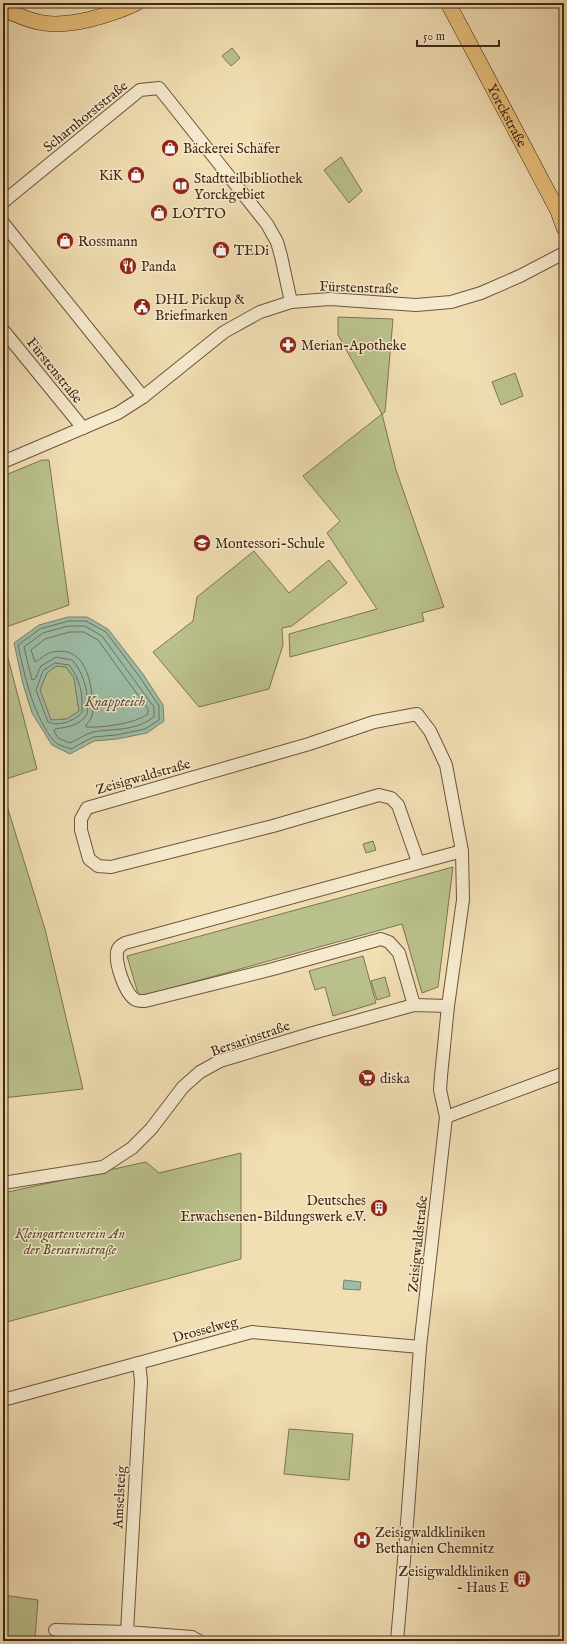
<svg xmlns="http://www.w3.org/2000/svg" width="567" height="1644" font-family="'IM FELL English',serif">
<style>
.green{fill:#bac18c;stroke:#7e7450}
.water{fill:#9cbda7;stroke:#78816c;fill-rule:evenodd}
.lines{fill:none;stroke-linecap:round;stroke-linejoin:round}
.shore{stroke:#6e725d;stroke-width:1}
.minor-casing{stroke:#6d543b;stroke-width:14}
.major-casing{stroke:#412613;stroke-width:16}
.minor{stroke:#f6eace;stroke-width:12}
.major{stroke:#e8bf7a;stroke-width:15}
.labels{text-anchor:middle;stroke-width:3;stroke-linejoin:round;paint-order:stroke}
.street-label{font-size:14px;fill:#412613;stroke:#f6eace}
.poi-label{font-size:14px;fill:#412613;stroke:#f6eace;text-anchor:start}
.park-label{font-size:14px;font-style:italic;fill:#5f4d31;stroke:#f6eace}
.water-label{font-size:15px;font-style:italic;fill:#584c38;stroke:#f6eace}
</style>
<rect width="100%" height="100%" fill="#f1deb3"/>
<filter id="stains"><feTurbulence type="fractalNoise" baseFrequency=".005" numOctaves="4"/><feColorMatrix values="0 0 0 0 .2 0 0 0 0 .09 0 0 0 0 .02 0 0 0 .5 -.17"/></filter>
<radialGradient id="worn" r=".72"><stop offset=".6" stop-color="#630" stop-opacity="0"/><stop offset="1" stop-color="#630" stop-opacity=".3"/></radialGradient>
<g class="green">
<path d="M 232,48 L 240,58 L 231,66 L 222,56 Z"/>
<path d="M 341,157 L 362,191 L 349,203 L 324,170 Z"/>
<path d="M 338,317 L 393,319 L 385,412 L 382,414 L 396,470 L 444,607 L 422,613 L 424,621 L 290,657 L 289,634 L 377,609 L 327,533 L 340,521 L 303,476 L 382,414 L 338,335 Z"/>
<path d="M 515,373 L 523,396 L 501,405 L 492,382 Z"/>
<path d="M 42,460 L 49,460 L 69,605 L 3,628 L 3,476 Z"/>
<path d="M 254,551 L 289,593 L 329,560 L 347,583 L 292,626 L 282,628 L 283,645 L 269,689 L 199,707 L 153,652 L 193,621 L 197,597 Z"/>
<path d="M 3,639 L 37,769 L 3,780 Z"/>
<path d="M 56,666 L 66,667 L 74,678 L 79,711 L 67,719 L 51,720 L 40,690 L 47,673 Z"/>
<path d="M 3,793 L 45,929 L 83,1089 L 3,1098 Z"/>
<path d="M 373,841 L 376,850 L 366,853 L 363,844 Z"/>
<path d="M 453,867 L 438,987 L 422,993 L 402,924 L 139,997 L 127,956 Z"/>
<path d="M 363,956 L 376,1003 L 333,1016 L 325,987 L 315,990 L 309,971 Z"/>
<path d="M 385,977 L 390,996 L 377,1000 L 371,981 Z"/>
<path d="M 241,1153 L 241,1259 L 3,1323 L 3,1193 L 146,1162 L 159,1173 Z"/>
<path d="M 289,1429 L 353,1434 L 349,1480 L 284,1474 Z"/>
<path d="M 3,1595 L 38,1600 L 35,1638 L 94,1639 L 94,1641 L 3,1641 Z"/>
</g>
<g class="water">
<path d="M 68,617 L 87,617 L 108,629 L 143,674 L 163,705 L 164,721 L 147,733 L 117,739 L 94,741 L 70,754 L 52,745 L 32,713 L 23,684 L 14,643 L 39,625 ZM 56,666 L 66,667 L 74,678 L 79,711 L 67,719 L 51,720 L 40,690 L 47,673 Z"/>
<path d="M 344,1280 L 361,1282 L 360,1290 L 343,1289 Z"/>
</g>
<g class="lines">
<g class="shore">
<path d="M 69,621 L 86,621 L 106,632 L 139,676 L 159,706 L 159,720 L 145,729 L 116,735 L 93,737 L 71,749 C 66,747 57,745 54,741 C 34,718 24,674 18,645 L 40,629 Z"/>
<path d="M 69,626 L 85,626 L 102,636 L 154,707 L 154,717 C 133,732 116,728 93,732 C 85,734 78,740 70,743 L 58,738 L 54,731 L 55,729 C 67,727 80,726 87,714 C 90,697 84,672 72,660 L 56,657 L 41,666 L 35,679 L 32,680 L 24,647 L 43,633 Z"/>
<path d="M 70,632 L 84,632 L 98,640 L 148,709 L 148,714 C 134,724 102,728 86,727 L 86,725 C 95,717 93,708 92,696 C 90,675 82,646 53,652 C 46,653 41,659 35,662 L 31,650 L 45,639 Z"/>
<path d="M 55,663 L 69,665 C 80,679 83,694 82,712 C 75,721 59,727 48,722 L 36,690 L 43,671 Z"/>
</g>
<defs>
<g id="minor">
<path d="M 3,202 L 140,90 L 159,88 L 267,224 L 277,242 L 281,256 L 291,302"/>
<path d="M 3,223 L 143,397"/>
<path d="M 3,330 L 83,428"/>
<path d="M 3,462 L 118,413 L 143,397 L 224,332 L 260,312 L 291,302 L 330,299 L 416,305 L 451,302 L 481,293 L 520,276 L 564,253"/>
<path d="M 414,1005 L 399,953 L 389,942 L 381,939 L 273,969 L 145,1001 C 142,1001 138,1001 136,1000 C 125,995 113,959 118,949 C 119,947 123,944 125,943 L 462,851"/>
<path d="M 446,1117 L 564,1073"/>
<path d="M 3,1183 L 103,1167 L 132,1148 L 151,1129 L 183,1087 L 200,1072 L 220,1061 L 313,1033 L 414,1005 L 448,1006"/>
<path d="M 139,1363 L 141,1381 L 127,1632 L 192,1637 L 199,1641"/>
<path d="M 3,1400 L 252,1332 L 420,1347"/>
<path d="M 55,1630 L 127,1632"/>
<path d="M 397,1641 L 406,1537 L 420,1347 L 446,1117 L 440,1090 L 441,1076 L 448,1006 L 463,900 L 462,851 L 446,765 L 430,731 L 417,714 L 374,722 L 309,744 L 87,808 L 81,819 L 81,830 L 89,859 L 98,866 L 111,867 L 273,826 L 379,795 L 391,798 L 398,805 L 418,862"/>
</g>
<g id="major">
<path id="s1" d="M 448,3 L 558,211 L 564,228"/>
<path d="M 3,9 C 14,14 26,19 38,22 C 67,29 111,15 137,3"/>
</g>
</defs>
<use href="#minor" class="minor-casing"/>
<use href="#major" class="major-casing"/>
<use href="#minor" class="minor"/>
<use href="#major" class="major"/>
</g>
<defs>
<symbol id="shop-disc" viewBox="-11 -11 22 22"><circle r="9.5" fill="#8f2418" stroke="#f6eace"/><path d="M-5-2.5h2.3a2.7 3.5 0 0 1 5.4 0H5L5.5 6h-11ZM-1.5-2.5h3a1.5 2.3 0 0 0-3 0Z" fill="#fff"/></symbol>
<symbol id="library-disc" viewBox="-11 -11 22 22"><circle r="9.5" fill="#8f2418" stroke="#f6eace"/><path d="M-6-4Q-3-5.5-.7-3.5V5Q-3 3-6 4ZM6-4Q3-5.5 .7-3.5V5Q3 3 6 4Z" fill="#fff"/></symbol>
<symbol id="restaurant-disc" viewBox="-11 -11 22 22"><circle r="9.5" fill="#8f2418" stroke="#f6eace"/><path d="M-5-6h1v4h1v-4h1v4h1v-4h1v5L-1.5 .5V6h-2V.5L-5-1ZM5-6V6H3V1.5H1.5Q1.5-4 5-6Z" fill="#fff"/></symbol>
<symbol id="civic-disc" viewBox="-11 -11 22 22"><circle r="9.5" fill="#8f2418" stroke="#f6eace"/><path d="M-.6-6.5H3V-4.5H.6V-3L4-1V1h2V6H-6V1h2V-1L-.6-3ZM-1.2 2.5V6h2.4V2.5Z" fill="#fff"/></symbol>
<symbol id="pharmacy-disc" viewBox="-11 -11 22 22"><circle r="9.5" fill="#8f2418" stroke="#f6eace"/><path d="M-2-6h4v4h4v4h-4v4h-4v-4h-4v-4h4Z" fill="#fff"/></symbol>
<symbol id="school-disc" viewBox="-11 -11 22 22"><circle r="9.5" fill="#8f2418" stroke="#f6eace"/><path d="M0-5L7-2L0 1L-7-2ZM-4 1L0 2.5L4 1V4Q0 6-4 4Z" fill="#fff"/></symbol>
<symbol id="supermarket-disc" viewBox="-11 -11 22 22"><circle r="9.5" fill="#8f2418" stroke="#f6eace"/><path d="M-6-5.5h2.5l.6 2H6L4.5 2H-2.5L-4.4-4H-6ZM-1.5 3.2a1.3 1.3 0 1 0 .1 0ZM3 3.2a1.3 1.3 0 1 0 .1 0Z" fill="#fff"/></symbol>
<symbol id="building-disc" viewBox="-11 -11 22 22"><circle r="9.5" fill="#8f2418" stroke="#f6eace"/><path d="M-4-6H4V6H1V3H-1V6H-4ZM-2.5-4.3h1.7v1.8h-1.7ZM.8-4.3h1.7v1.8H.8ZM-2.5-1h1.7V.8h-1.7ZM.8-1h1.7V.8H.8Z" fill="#fff"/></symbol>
<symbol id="hospital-disc" viewBox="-11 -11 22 22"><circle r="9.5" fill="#8f2418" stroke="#f6eace"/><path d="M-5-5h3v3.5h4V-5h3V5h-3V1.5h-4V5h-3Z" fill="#fff"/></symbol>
</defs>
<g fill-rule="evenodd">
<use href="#shop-disc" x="160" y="138" width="20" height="20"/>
<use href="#shop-disc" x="126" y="165" width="20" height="20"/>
<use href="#library-disc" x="171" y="176" width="20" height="20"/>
<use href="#shop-disc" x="149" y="203" width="20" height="20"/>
<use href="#shop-disc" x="55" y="231" width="20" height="20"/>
<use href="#shop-disc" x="211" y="240" width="20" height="20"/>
<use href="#restaurant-disc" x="118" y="256" width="20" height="20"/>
<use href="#civic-disc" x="132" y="297" width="20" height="20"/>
<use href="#pharmacy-disc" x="278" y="335" width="20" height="20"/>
<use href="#school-disc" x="192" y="533" width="20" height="20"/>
<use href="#supermarket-disc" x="357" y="1068" width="20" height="20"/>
<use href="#building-disc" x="369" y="1198" width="20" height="20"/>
<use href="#hospital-disc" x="352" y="1530" width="20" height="20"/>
<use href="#building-disc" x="512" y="1569" width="20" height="20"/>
</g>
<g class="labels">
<g class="street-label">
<text dy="5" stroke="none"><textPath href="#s1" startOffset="127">Yorckstraße</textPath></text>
<text transform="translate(85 116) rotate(-39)" y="5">Scharnhorststraße</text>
<text transform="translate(359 287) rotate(2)" y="5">Fürstenstraße</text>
<text transform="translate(55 370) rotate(51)" y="5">Fürstenstraße</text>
<text transform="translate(143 776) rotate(-16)" y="5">Zeisigwaldstraße</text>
<text transform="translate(250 1038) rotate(-19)" y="5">Bersarinstraße</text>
<text transform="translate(417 1244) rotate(-84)" y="5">Zeisigwaldstraße</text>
<text transform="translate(205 1329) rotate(-15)" y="5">Drosselweg</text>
<text transform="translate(119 1497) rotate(-87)" y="5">Amselsteig</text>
</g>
<g class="poi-label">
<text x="183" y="153">Bäckerei Schäfer</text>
<text x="123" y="180" text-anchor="end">KiK</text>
<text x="194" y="183">Stadtteilbibliothek<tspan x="194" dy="16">Yorckgebiet</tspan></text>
<text x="172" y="218">LOTTO</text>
<text x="78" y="246">Rossmann</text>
<text x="234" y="255">TEDi</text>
<text x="141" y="271">Panda</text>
<text x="155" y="304">DHL Pickup &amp;<tspan x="155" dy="16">Briefmarken</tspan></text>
<text x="301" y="350">Merian-Apotheke</text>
<text x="215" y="548">Montessori-Schule</text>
<text x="380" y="1083">diska</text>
<text x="366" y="1205" text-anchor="end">Deutsches<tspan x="366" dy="16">Erwachsenen-Bildungswerk e.V.</tspan></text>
<text x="375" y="1537">Zeisigwaldkliniken<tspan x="375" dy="16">Bethanien Chemnitz</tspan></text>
<text x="509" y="1576" text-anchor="end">Zeisigwaldkliniken<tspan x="509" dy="16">- Haus E</tspan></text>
</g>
<g class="park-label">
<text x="70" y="1238">Kleingartenverein An<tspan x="70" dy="16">der Bersarinstraße</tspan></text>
</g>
<g class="water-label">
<text x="115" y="706">Knappteich</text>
</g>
</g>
<rect width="567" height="1644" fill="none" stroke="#f1deb3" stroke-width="16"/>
<rect x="4" y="4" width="559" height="1636" fill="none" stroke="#412613" stroke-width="2"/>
<rect x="8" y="8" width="551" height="1628" fill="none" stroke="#412613"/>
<path d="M417 40v6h82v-6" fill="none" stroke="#412613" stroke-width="2"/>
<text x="423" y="40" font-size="12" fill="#412613" stroke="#f6eace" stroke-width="3" paint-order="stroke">50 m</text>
<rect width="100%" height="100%" filter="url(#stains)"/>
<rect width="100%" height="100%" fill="url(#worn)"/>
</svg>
